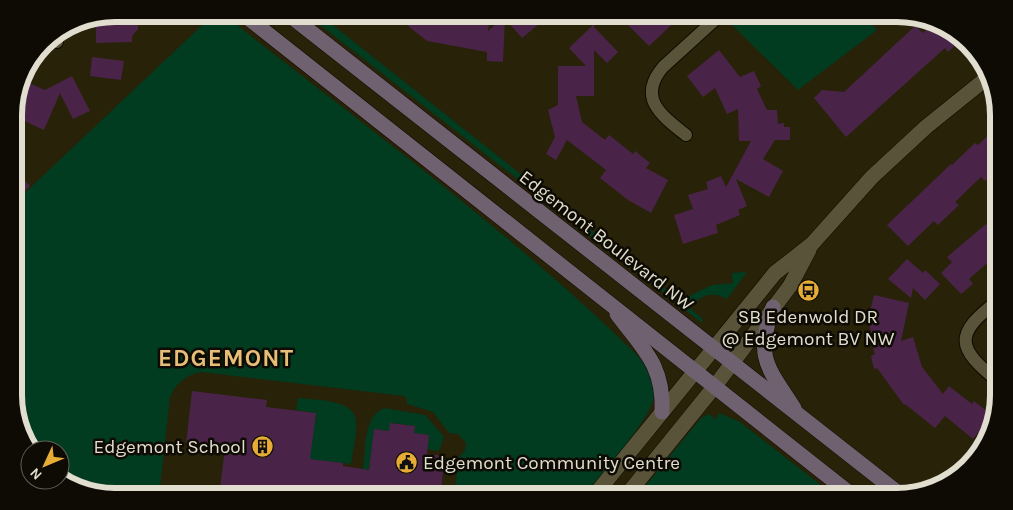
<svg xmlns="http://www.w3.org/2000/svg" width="1013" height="510" font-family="Karla,sans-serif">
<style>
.green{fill:#013c21}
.building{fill:#492448}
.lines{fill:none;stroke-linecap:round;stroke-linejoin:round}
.minor-casing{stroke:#100b00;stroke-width:14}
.tertiary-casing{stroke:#100b00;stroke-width:16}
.secondary-casing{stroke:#100b00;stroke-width:16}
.minor{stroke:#595439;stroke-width:12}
.tertiary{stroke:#595439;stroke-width:15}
.secondary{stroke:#706170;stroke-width:15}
.labels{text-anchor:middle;stroke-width:5;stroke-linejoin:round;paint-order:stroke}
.street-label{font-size:19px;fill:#e1decf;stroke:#0d0b03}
.poi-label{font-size:19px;fill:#e1decf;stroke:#0d0b03}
.district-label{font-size:24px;font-weight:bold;letter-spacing:1px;fill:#e6be77;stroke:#0d0b03}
.rim{fill:none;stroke:#e1decf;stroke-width:6}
</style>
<rect width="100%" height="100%" fill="#272208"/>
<g class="green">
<path d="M 214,14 L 223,14 C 363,125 511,231 639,357 C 647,368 656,381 654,396 C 651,420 600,475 584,496 L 454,496 L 459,457 L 465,451 L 466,443 L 458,434 L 449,433 L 433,412 L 407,404 L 407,399 L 404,396 L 201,372 C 186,375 176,383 170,397 L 159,496 C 127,496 86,499 60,477 L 60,450 L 32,450 L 15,408 L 14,203 Z"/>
<path d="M 306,14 L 319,14 L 702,318 L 702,323 Z"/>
<path d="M 741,14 L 862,14 L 877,30 L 798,90 L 729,22 Z"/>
<path d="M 747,272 L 727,299 C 714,292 703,293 693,305 L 685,298 L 712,285 L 733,283 L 732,273 Z"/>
<path d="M 298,398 C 313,400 355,399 356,421 C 357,435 353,450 351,464 L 307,459 L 311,450 L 316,413 L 296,410 Z"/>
<path d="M 384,408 L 425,415 L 444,437 L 439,451 L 427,449 L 429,435 L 414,433 L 415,426 L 391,423 L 389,431 L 374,429 L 369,470 L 363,469 C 366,450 363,416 384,408 Z"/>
<path d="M 719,413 L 740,422 L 835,496 L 637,496 L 701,418 L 709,414 L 716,419 Z"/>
</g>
<g class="building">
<path d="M 116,14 L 129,14 L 129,17 L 138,22 L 138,29 L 132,36 L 132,42 L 96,43 L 96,26 L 90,19 Z"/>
<path d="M 393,14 L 490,14 L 488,31 L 504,17 L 501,14 L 538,14 L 544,20 L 522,38 L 505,19 L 503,62 L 487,61 L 487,52 L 427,41 Z"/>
<path d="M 617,14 L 683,14 L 649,46 Z"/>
<path d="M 934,22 L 942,24 L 961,40 L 948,52 L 945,48 L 846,137 L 814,98 L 822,90 L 844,92 L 915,26 L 923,33 Z"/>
<path d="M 594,24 L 594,27 L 618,52 L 607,63 L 594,50 L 594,96 L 576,96 L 582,122 L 605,140 L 609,135 L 633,154 L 635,151 L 650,163 L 646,168 L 668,180 L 651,213 L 628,200 L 600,178 L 606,170 L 567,140 L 556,160 L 546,154 L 555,137 L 548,110 L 558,105 L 558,66 L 586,66 L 569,48 Z"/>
<path d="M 719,50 L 740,77 L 754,71 L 761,86 L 757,89 L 767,110 L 777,110 L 778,124 L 784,123 L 784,127 L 790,127 L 790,140 L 775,140 L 763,159 L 783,171 L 769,197 L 736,179 L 747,206 L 738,210 L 740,215 L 716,225 L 718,233 L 683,244 L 674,215 L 693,209 L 688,195 L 708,189 L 706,182 L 721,176 L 726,187 L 751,141 L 739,141 L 738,109 L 727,114 L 715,88 L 703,97 L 687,76 Z"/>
<path d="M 92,57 L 124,61 L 121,80 L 90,76 Z"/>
<path d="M 72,76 L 90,111 L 73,119 L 60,93 L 44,130 L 20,119 L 21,116 L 14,114 L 22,80 L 45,90 Z"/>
<path d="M 998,126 L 999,168 L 985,181 L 981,177 L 955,202 L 959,205 L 938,225 L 934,221 L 908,246 L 887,225 L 951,164 L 952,165 L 975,143 L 978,145 Z"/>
<path d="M 14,170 L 30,186 L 14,202 Z"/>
<path d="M 999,219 L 999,263 L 992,270 L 986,264 L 969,279 L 973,284 L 961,294 L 941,273 L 952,262 L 947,257 L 986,224 L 989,228 Z"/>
<path d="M 907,259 L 923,273 L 925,270 L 940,284 L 925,300 L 913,288 L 911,298 L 888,279 Z"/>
<path d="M 874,295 L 909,303 L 901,341 L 913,337 L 922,367 L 943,394 L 949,386 L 972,404 L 974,401 L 994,417 L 989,438 L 980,430 L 973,439 L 945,416 L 935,428 L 905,404 L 904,405 L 877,368 L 874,369 L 871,356 L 875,354 L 873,348 L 875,348 L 869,324 L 867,323 Z"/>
<path d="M 192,391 L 267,400 L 266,407 L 316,413 L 310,459 L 343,463 L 343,466 L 369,470 L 374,429 L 389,431 L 390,423 L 415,426 L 414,433 L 429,435 L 427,454 L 445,456 L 440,496 L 219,496 L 225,448 L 186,443 Z"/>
</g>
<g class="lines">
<defs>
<g id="minor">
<path d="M 51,37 L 57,42"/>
<path d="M 686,135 C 661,115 637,98 663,67 L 718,17"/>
<path d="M 999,300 C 953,334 956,348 999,382"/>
</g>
<g id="tertiary">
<path d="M 594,496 L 775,273 L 812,244 L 872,177 L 926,127 L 988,77"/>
<path d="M 626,496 L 715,386 L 790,286 L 809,250"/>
</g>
<g id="secondary">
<path d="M 243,14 L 853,496"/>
<path d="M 288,14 L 902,496"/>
<path d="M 773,307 C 755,358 767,366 794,408"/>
<path d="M 617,314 C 643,349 664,365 662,412"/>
</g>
</defs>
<use href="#minor" class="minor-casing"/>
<use href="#tertiary" class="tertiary-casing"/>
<use href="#secondary" class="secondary-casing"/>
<use href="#minor" class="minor"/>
<use href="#tertiary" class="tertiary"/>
<use href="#secondary" class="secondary"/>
</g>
<defs>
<symbol id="bus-disc" viewBox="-11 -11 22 22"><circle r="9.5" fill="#e6ac36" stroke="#0d0b03"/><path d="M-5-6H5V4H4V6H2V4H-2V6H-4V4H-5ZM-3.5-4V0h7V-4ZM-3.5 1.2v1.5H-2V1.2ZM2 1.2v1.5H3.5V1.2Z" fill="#111"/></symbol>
<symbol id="building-disc" viewBox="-11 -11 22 22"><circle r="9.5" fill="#e6ac36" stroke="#0d0b03"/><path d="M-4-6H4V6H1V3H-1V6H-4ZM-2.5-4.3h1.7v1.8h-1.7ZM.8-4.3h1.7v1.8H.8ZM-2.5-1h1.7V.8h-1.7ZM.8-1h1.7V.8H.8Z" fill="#111"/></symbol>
<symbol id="civic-disc" viewBox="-11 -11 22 22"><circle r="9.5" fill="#e6ac36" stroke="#0d0b03"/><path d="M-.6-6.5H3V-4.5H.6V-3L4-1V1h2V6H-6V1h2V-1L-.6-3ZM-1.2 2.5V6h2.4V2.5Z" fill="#111"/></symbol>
</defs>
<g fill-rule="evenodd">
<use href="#bus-disc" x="796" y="278" width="25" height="25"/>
<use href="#building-disc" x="250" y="434" width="25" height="25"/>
<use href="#civic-disc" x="394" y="450" width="25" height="25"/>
</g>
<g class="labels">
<g class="street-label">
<text transform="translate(607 240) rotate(38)" y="7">Edgemont Boulevard NW</text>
</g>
<g class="poi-label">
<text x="808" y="323">SB Edenwold DR<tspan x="808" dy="22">@ Edgemont BV NW</tspan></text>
<text x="246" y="453" text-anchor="end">Edgemont School</text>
<text x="423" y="469" text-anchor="start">Edgemont Community Centre</text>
</g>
<g class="district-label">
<text x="226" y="366">EDGEMONT</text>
</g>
</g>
<path d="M0 0H1013V510H0ZM115 22H897A93 93 0 0 1 990 115V395A93 93 0 0 1 897 488H115A93 93 0 0 1 22 395V115A93 93 0 0 1 115 22Z" fill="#0d0b03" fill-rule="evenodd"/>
<path class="rim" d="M115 22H897A93 93 0 0 1 990 115V395A93 93 0 0 1 897 488H115A93 93 0 0 1 22 395V115A93 93 0 0 1 115 22Z"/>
<g transform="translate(45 465) rotate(226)"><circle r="24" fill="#0d0b03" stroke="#625f55"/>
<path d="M0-4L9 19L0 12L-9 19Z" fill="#e6ac36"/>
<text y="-8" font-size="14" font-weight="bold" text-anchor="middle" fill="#e1decf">N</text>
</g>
</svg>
